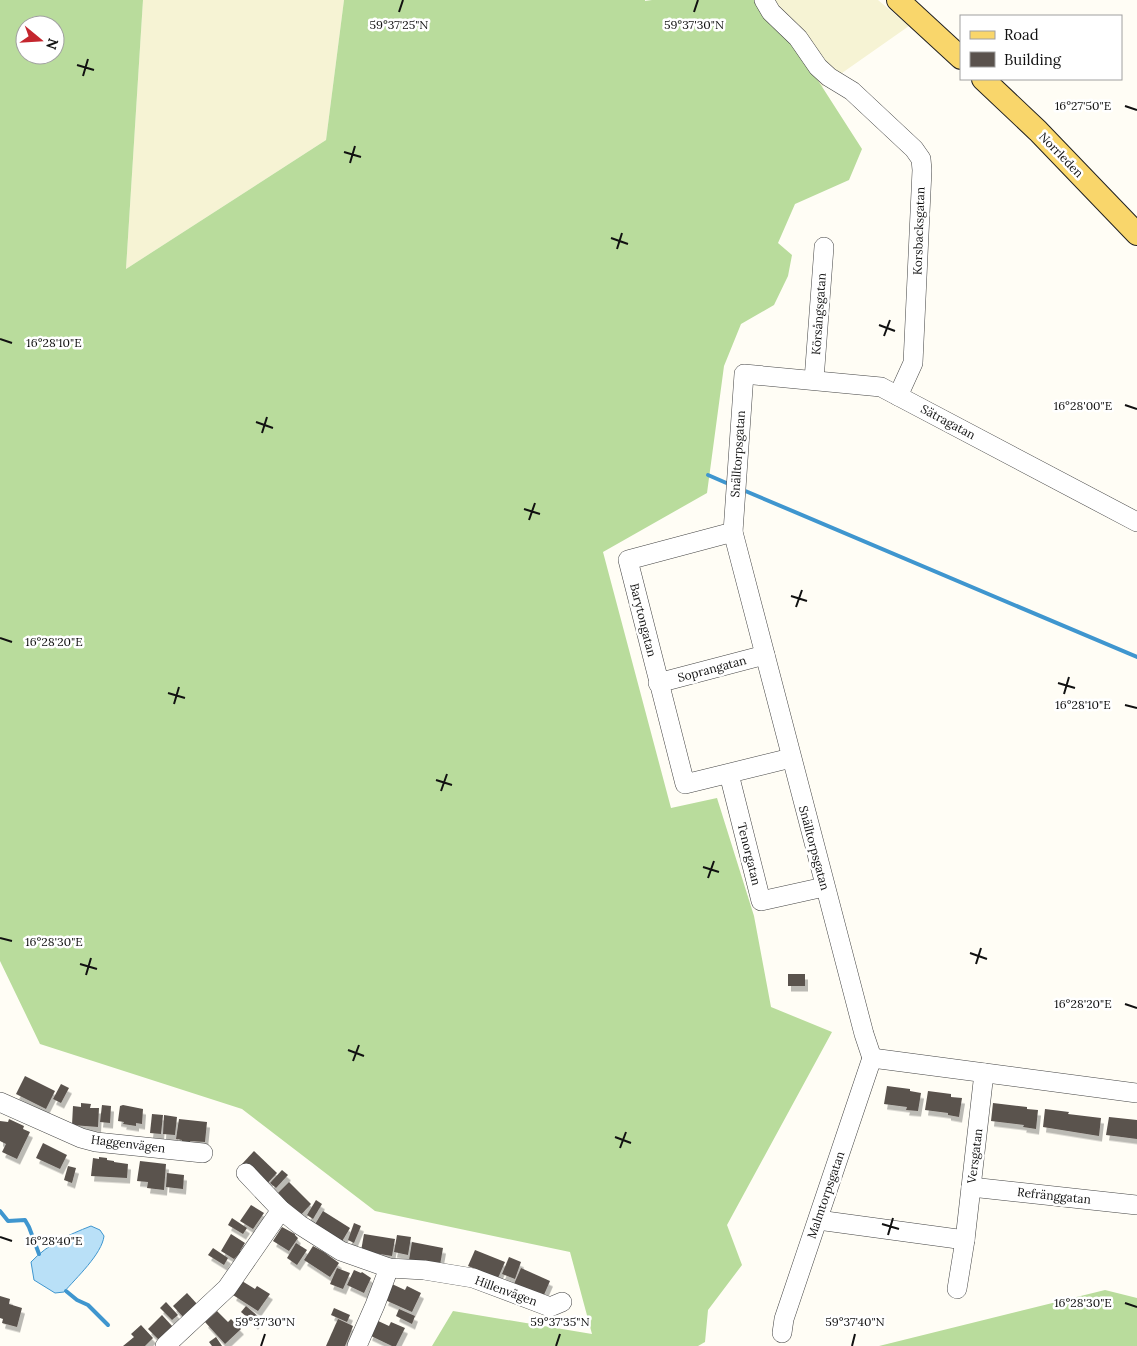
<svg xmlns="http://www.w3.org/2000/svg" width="1137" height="1346" font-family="Lora,serif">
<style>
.farmland{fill:#f6f3d4}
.forest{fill:#b9dc9c;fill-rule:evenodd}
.water{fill:#b9e0f7;stroke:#3f96cf}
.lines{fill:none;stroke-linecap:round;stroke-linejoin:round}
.stream{stroke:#3f96cf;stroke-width:4}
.building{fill:#5a524d;filter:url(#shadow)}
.minor-casing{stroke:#444;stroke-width:20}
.major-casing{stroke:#222;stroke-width:24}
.minor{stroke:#fff;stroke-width:19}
.major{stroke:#f9d66b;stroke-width:22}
.ticks{fill:none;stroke:#111;stroke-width:2}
.labels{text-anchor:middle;stroke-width:5;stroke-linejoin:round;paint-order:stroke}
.street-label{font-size:12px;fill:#111;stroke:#fff}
.ticks-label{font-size:12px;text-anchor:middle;fill:#111;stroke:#fff;stroke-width:5;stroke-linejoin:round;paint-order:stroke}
</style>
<defs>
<filter id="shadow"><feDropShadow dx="3" dy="5.5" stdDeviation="0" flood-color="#0004"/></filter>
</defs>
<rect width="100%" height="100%" fill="#fffdf5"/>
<g class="farmland">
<path d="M 143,0 L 344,0 L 326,140 L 126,269 Z"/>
<path d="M 755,0 L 878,0 L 909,26 L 822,87 L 785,29 Z"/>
</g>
<g class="forest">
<path d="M 0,0 L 143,0 L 126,269 L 326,140 L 344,0 L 645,0 L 645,1 L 652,0 L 755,0 L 785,29 L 862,149 L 849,180 L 795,204 L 778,243 L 792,255 L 788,276 L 774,305 L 741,324 L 724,366 L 707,493 L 603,552 L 671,808 L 717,798 L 754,916 L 771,1007 L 832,1032 L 727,1225 L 742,1265 L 708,1310 L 705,1342 L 698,1346 L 432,1346 L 453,1311 L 592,1334 L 570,1252 L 375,1211 L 242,1109 L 40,1044 L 0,961 ZM 25,25 L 55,25 L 55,55 L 25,55 Z"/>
<path d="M 1105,1290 L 1137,1298 L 1137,1346 L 879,1346 Z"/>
</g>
<path class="water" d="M 91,1226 L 100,1230 L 104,1236 C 102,1254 76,1278 64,1292 L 55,1293 L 34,1280 L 31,1262 C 48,1244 68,1235 91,1226 Z"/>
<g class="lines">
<g class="stream">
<path d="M 708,475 L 731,485"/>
<path d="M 743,490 L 1137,657"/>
<path d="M 0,1211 L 8,1221 L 25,1220 L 29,1227 L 39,1254"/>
<path d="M 66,1291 L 77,1300 L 88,1305 L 108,1325"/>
</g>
</g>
<g class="building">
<rect x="788" y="974" width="17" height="12"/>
<path d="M 25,1076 L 55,1091 L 46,1109 L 16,1094 Z"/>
<path d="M 61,1084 L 69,1088 L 61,1103 L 53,1099 Z"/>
<path d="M 887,1086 L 910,1089 L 910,1091 L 921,1093 L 918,1111 L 906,1110 L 907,1107 L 884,1104 Z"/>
<path d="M 928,1091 L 951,1094 L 951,1097 L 962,1098 L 959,1117 L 948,1115 L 948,1113 L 925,1110 Z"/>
<path d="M 81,1103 L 91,1104 L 90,1108 L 99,1108 L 98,1127 L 72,1125 L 73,1106 L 81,1107 Z"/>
<path d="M 993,1103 L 1027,1107 L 1027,1109 L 1038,1110 L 1036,1129 L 1023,1127 L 1024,1125 L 991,1121 Z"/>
<path d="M 102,1105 L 111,1106 L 110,1123 L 100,1122 Z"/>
<path d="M 123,1105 L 143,1109 L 142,1124 L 136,1123 L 136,1126 L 123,1124 L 124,1122 L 118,1121 L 120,1106 Z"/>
<path d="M 1045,1109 L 1069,1112 L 1068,1114 L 1101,1118 L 1099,1136 L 1043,1127 Z"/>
<path d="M 152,1114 L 163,1115 L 161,1134 L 150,1133 Z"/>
<path d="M 164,1115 L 177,1117 L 175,1135 L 163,1134 Z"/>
<path d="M 1109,1117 L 1137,1120 L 1137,1139 L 1106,1135 Z"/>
<path d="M 9,1119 L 24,1126 L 23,1129 L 30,1132 L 17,1159 L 2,1152 L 6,1144 L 0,1141 L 0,1121 L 8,1122 Z"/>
<path d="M 179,1119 L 207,1122 L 205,1142 L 190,1141 L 190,1143 L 182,1142 L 182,1140 L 176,1139 Z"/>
<path d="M 43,1143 L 67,1155 L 60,1169 L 36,1158 Z"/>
<path d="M 254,1151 L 277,1173 L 265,1186 L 242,1164 Z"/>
<path d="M 99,1157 L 107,1158 L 107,1160 L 114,1161 L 114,1162 L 128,1164 L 127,1178 L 91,1176 L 93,1158 L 99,1159 Z"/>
<path d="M 140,1161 L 166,1164 L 164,1190 L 147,1188 L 148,1182 L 137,1181 Z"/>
<path d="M 68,1166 L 76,1168 L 72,1183 L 64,1180 Z"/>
<path d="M 282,1170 L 288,1175 L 276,1188 L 270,1183 Z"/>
<path d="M 167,1173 L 184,1175 L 183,1189 L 166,1187 Z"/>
<path d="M 289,1182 L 311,1204 L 299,1217 L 276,1195 Z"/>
<path d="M 316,1200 L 322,1204 L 313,1219 L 307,1215 Z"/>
<path d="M 251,1205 L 264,1213 L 253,1229 L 240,1221 Z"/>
<path d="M 323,1211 L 350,1228 L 341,1243 L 314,1226 Z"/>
<path d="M 232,1218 L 247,1228 L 243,1234 L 228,1225 Z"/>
<path d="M 354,1223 L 361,1226 L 354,1243 L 348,1240 Z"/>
<path d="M 282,1227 L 295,1234 L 295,1235 L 298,1238 L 289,1251 L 273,1241 Z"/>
<path d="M 231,1234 L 245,1243 L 240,1251 L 241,1252 L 234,1259 L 221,1251 Z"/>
<path d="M 364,1234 L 395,1239 L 392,1256 L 361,1251 Z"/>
<path d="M 397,1235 L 411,1237 L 408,1255 L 394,1252 Z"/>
<path d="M 412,1242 L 443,1248 L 440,1265 L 409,1260 Z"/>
<path d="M 296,1243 L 307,1250 L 297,1265 L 287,1258 Z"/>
<path d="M 313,1246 L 324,1252 L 339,1263 L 330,1277 L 304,1260 Z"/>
<path d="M 213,1248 L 228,1258 L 224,1265 L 208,1255 Z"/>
<path d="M 475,1250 L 505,1262 L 498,1278 L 468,1266 Z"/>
<path d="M 509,1257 L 521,1262 L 515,1279 L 502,1274 Z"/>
<path d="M 337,1268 L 350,1273 L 343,1289 L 330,1284 Z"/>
<path d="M 521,1268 L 550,1281 L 543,1297 L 514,1284 Z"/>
<path d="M 354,1270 L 361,1273 L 362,1272 L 371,1278 L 364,1293 L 347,1285 Z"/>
<path d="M 242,1281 L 255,1289 L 257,1286 L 270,1294 L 258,1311 L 233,1295 Z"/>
<path d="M 392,1284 L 405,1290 L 407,1286 L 421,1293 L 412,1312 L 385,1300 Z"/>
<path d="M 187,1293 L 198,1305 L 184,1318 L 173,1306 Z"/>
<path d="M 0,1296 L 10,1299 L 9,1304 L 22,1308 L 17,1327 L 2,1323 L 3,1319 L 0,1318 Z"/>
<path d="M 166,1302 L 178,1315 L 172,1320 L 160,1308 Z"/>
<path d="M 246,1306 L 260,1318 L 255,1324 L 241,1312 Z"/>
<path d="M 334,1308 L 350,1315 L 347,1322 L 331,1315 Z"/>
<path d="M 399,1309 L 415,1316 L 412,1324 L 396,1316 Z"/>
<path d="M 217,1311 L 228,1322 L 231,1319 L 241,1329 L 225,1344 L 205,1322 Z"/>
<path d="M 162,1315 L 173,1327 L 159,1340 L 148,1329 Z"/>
<path d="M 338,1319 L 353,1326 L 348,1339 L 345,1346 L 326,1346 Z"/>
<path d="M 376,1320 L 389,1326 L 391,1322 L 405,1328 L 396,1346 L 392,1346 L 369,1335 Z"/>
<path d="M 141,1325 L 153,1338 L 145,1346 L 123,1346 L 134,1337 L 131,1334 Z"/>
<path d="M 216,1337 L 222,1346 L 212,1346 L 209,1342 Z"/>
</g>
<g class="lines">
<defs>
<g id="minor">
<path d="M 764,0 L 771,12 L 798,38 L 818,67 L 829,77 L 852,91 L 914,149 L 921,159 L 922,170 L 913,363 L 898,396"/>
<path d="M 814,380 L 824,247"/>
<path d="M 733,532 L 628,560 L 685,784 L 791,758"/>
<path d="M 658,683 L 765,655"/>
<path d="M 729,774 L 761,901 L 824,887"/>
<path d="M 872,1058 L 864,1034 L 733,532 L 744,374 L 881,387 L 1137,522"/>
<path d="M 872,1058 L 1137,1093"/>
<path d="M 0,1102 L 81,1138 L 96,1142 L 203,1153"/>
<path d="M 246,1173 L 281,1210 L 300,1225 L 341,1251 L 389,1268 L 424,1270 L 473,1278 L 550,1307 L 562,1302"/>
<path d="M 971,1187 L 1137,1205"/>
<path d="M 818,1220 L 965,1240"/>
<path d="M 957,1289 L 965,1240 L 984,1073"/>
<path d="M 782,1333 L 784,1319 L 872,1058"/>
<path d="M 165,1346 L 227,1288 L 281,1210"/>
<path d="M 357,1346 L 375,1305 L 389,1268"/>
</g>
<g id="major">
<path d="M 898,0 L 961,58"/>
<path d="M 983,79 L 1038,131 L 1137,234"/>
</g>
</defs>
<use href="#minor" class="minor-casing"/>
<use href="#major" class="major-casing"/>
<use href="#minor" class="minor"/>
<use href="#major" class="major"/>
</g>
<path class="ticks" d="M 399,12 L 403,0M 694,12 L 698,0M 77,65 L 94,70M 83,76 L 88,59M 1125,106 L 1137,110M 344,152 L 361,157M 350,163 L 355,146M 611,238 L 628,244M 617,249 L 622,233M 879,325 L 895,331M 884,336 L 890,320M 0,339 L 12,343M 1125,405 L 1137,409M 256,422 L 273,428M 262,433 L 267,417M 524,509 L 540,514M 529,520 L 535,503M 791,596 L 807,601M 796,607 L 802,590M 0,638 L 12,642M 1058,683 L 1075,688M 168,693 L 185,698M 1064,694 L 1069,677M 174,704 L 179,687M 1125,705 L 1137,708M 436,780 L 452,785M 441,791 L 447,774M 703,867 L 719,872M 708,878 L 714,861M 0,938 L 12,941M 970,953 L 987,959M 80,964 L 97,969M 976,964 L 981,948M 86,975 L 91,958M 1125,1004 L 1137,1008M 348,1050 L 364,1056M 353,1061 L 359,1045M 615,1137 L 631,1143M 620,1148 L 626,1132M 882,1224 L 899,1229M 888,1235 L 893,1218M 0,1237 L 12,1241M 1125,1303 L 1137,1307M 261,1346 L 265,1334M 556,1346 L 560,1334M 852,1346 L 855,1334"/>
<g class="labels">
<g class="street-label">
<text transform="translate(1061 155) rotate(46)" y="4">Norrleden</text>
<text transform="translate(919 231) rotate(-88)" y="4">Korsbacksgatan</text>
<text transform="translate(819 314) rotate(-86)" y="4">Körsångsgatan</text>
<text transform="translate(948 422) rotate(28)" y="4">Sätragatan</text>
<text transform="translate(738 454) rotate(-86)" y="4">Snälltorpsgatan</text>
<text transform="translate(643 620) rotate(76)" y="4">Barytongatan</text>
<text transform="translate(712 669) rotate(-15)" y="4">Soprangatan</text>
<text transform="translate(814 848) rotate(75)" y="4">Snälltorpsgatan</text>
<text transform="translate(749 854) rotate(76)" y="4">Tenorgatan</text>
<text transform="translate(128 1144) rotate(7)" y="4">Haggenvägen</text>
<text transform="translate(975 1156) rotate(-83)" y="4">Versgatan</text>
<text transform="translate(826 1195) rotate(-71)" y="4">Malmtorpsgatan</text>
<text transform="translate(1054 1196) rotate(6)" y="4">Refränggatan</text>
<text transform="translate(506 1291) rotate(20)" y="4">Hillenvägen</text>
</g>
</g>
<g class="ticks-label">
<text x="399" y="29">59°37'25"N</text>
<text x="694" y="29">59°37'30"N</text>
<text x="1083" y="110">16°27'50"E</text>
<text x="54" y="347">16°28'10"E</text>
<text x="1083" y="410">16°28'00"E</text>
<text x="54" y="646">16°28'20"E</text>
<text x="1083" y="709">16°28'10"E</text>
<text x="54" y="946">16°28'30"E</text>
<text x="1083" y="1008">16°28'20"E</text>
<text x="54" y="1245">16°28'40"E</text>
<text x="1083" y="1307">16°28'30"E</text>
<text x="265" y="1326">59°37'30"N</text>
<text x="560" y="1326">59°37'35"N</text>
<text x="855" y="1326">59°37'40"N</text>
</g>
<rect x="960" y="15" width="162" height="65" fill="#ffffff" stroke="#a0a0a0"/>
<rect x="970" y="31" width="25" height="8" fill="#f9d66b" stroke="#a0a0a0"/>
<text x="1004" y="40" font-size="15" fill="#111111">Road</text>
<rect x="970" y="52" width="25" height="15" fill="#5a524d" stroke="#a0a0a0"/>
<text x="1004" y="65" font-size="15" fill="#111111">Building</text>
<g transform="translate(40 40) rotate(108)"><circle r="24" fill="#ffffff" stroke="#a0a0a0"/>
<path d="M0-4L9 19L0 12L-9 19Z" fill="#c4262e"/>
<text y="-8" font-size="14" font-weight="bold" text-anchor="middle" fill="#111111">N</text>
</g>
</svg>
